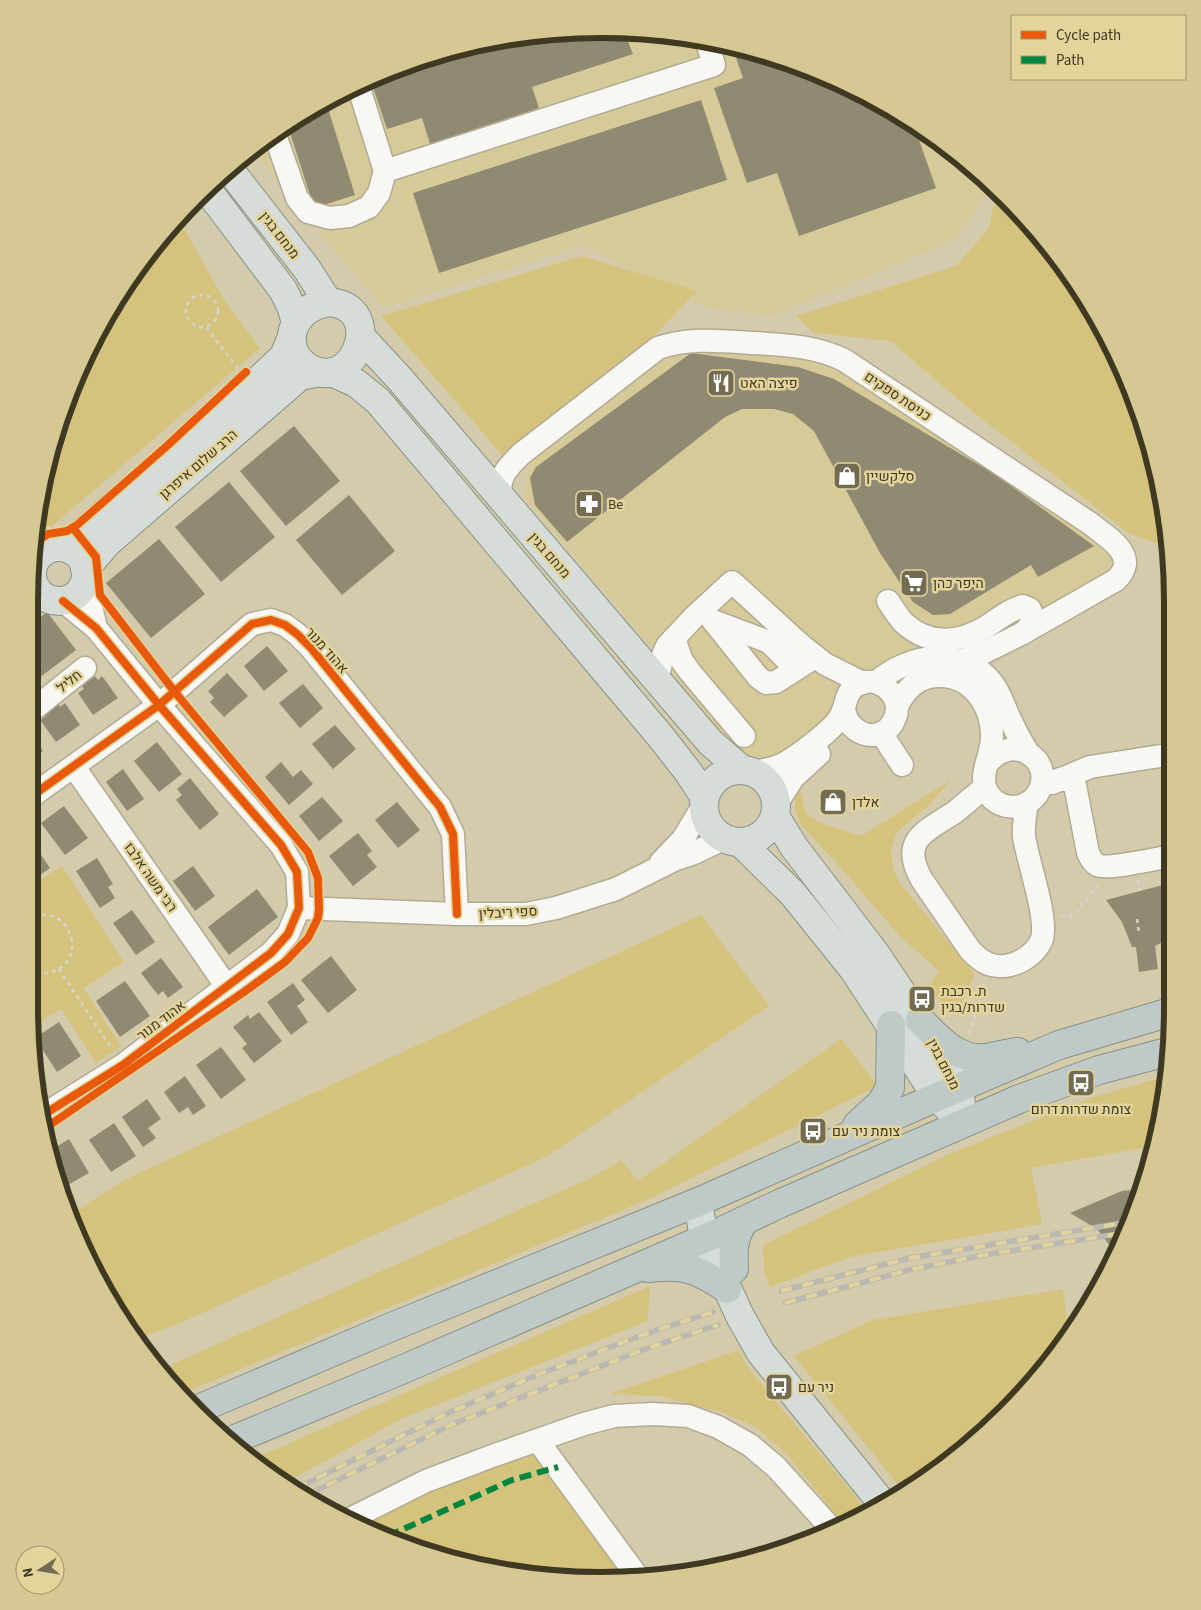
<svg xmlns="http://www.w3.org/2000/svg" width="1201" height="1610" font-family="'Source Sans 3',Heebo,sans-serif">
<style>
.built{fill:#d7ca99}
.green{fill:#d5c37d}
.building{fill:#908a72}
.lines{fill:none;stroke-linecap:round;stroke-linejoin:round}
.minor-casing{stroke:#b2ab93;stroke-width:25}
.major-casing{stroke:#889185;stroke-width:30}
.highway-casing{stroke:#889185;stroke-width:30}
.path{stroke:#d7d4ca;stroke-width:2.5;stroke-dasharray:4 4;stroke-linecap:butt}
.minor{stroke:#f8f7f3;stroke-width:22}
.major{stroke:#d6ddd9;stroke-width:28}
.highway{stroke:#bfcac8;stroke-width:28}
.rail-casing{stroke:#bab8b1;stroke-width:5.5}
.rail{stroke:#e3d49c;stroke-width:4;stroke-dasharray:11;stroke-linecap:butt}
.quiet{stroke:#00873e;stroke-width:6;stroke-dasharray:12 6;stroke-linecap:butt}
.cycleway-casing{stroke:#e3d49c;stroke-width:11}
.cycleway{stroke:#e8590c;stroke-width:8}
.labels{text-anchor:middle;stroke-width:5;stroke-linejoin:round;paint-order:stroke}
.street-label{font-size:14px;fill:#3f3922;stroke:#e3d49c}
.poi-label{font-size:14px;fill:#3f3922;stroke:#e3d49c;text-anchor:start}
.rim{fill:none;stroke:#3f3922;stroke-width:6}
</style>
<rect width="100%" height="100%" fill="#d3cbac"/>
<g class="built">
<path d="M 600,29 L 712,40 L 819,72 L 918,125 L 992,185 L 956,239 L 773,316 L 709,308 L 583,245 L 383,308 L 252,150 L 283,125 L 381,72 L 489,40 Z"/>
<path d="M 808,348 L 1118,544 L 1110,571 L 972,650 L 898,662 L 784,755 L 762,761 L 749,759 L 718,731 L 676,676 L 524,497 L 530,457 L 667,350 Z"/>
</g>
<g class="green">
<path d="M 997,190 L 1005,196 L 1076,283 L 1129,382 L 1167,526 L 1167,547 L 1130,534 L 978,416 L 890,341 L 814,333 L 796,316 L 956,266 L 989,228 Z"/>
<path d="M 178,217 L 223,298 L 260,348 L 36,540 L 34,538 L 48,452 L 88,347 L 147,253 Z"/>
<path d="M 582,256 L 697,291 L 654,336 L 607,371 L 503,456 L 381,316 Z"/>
<path d="M 951,780 L 929,805 L 896,833 L 891,850 L 893,868 L 899,882 L 975,975 L 954,1017 L 929,987 L 939,971 L 899,935 L 832,858 L 802,826 L 795,810 L 795,799 L 799,786 L 806,814 L 823,824 L 861,836 Z"/>
<path d="M 62,866 L 124,962 L 84,988 L 121,1046 L 96,1063 L 61,1009 L 31,1028 L 29,1009 L 29,887 Z"/>
<path d="M 701,915 L 769,1006 L 546,1157 L 178,1324 L 135,1340 L 105,1296 L 71,1214 L 126,1179 Z"/>
<path d="M 841,1039 L 878,1086 L 647,1200 L 181,1394 L 159,1370 L 593,1177 L 621,1160 L 638,1181 Z"/>
<path d="M 1167,1076 L 1167,1084 L 1153,1146 L 1031,1168 L 1042,1224 L 850,1257 L 770,1287 L 764,1269 L 763,1245 L 951,1153 L 1097,1096 Z"/>
<path d="M 650,1286 L 648,1321 L 403,1418 L 287,1482 L 253,1459 Z"/>
<path d="M 1063,1289 L 1069,1333 L 1030,1387 L 998,1415 L 900,1487 L 794,1356 L 872,1320 Z"/>
<path d="M 739,1350 L 748,1368 L 867,1510 L 842,1522 L 788,1456 L 756,1427 L 724,1413 L 660,1396 L 609,1394 Z"/>
<path d="M 538,1451 L 631,1575 L 619,1579 L 489,1570 L 355,1525 L 428,1492 Z"/>
</g>
<g class="building">
<path d="M 600,29 L 650,34 L 628,41 L 633,54 L 532,87 L 539,108 L 430,144 L 422,118 L 387,129 L 370,78 L 381,72 L 489,40 Z"/>
<path d="M 732,46 L 819,72 L 913,123 L 936,188 L 799,236 L 777,173 L 747,183 L 714,88 L 743,78 Z"/>
<path d="M 701,100 L 727,180 L 439,273 L 413,193 Z"/>
<path d="M 326,102 L 355,195 L 314,208 L 287,123 Z"/>
<path d="M 691,353 L 798,367 L 834,379 L 996,475 L 1094,546 L 1038,577 L 1031,565 L 950,614 L 933,615 L 913,602 L 880,553 L 814,431 L 793,414 L 774,409 L 742,409 L 725,417 L 567,542 L 535,505 L 530,478 L 536,467 Z"/>
<path d="M 294,426 L 340,481 L 286,526 L 240,471 Z"/>
<path d="M 229,482 L 275,537 L 221,582 L 175,527 Z"/>
<path d="M 349,495 L 395,551 L 342,595 L 296,540 Z"/>
<path d="M 159,539 L 205,594 L 151,638 L 106,583 Z"/>
<path d="M 47,612 L 76,650 L 39,678 L 33,670 L 30,672 L 30,625 Z"/>
<path d="M 267,646 L 288,671 L 264,691 L 244,666 Z"/>
<path d="M 227,673 L 248,696 L 224,717 L 210,702 L 214,698 L 208,691 Z"/>
<path d="M 95,676 L 98,680 L 102,676 L 118,698 L 93,715 L 78,693 L 84,689 L 82,686 Z"/>
<path d="M 303,684 L 323,708 L 300,728 L 279,703 Z"/>
<path d="M 58,703 L 60,707 L 65,703 L 80,725 L 56,742 L 40,720 L 46,716 L 44,713 Z"/>
<path d="M 335,725 L 356,749 L 333,769 L 312,744 Z"/>
<path d="M 30,731 L 43,751 L 29,760 Z"/>
<path d="M 157,742 L 182,774 L 159,792 L 134,761 Z"/>
<path d="M 281,762 L 293,777 L 301,770 L 313,784 L 289,805 L 265,777 Z"/>
<path d="M 123,769 L 144,799 L 127,811 L 106,782 Z"/>
<path d="M 190,778 L 219,814 L 200,830 L 176,800 L 182,795 L 177,789 Z"/>
<path d="M 322,797 L 343,821 L 319,841 L 299,816 Z"/>
<path d="M 397,802 L 420,830 L 398,848 L 375,820 Z"/>
<path d="M 64,806 L 88,838 L 65,855 L 41,823 Z"/>
<path d="M 358,833 L 372,851 L 367,855 L 377,867 L 353,886 L 329,856 Z"/>
<path d="M 29,837 L 50,868 L 29,883 Z"/>
<path d="M 97,858 L 113,884 L 108,887 L 115,898 L 100,908 L 76,871 Z"/>
<path d="M 193,866 L 215,896 L 195,911 L 173,881 Z"/>
<path d="M 1163,885 L 1167,885 L 1167,940 L 1155,946 L 1158,969 L 1139,972 L 1136,947 L 1132,947 L 1122,922 L 1106,900 Z"/>
<path d="M 257,889 L 278,917 L 229,955 L 208,927 Z"/>
<path d="M 132,910 L 155,942 L 136,955 L 113,923 Z"/>
<path d="M 331,956 L 357,990 L 328,1013 L 301,980 Z"/>
<path d="M 161,958 L 183,987 L 168,998 L 163,991 L 158,995 L 141,973 Z"/>
<path d="M 125,981 L 150,1016 L 120,1037 L 96,1001 Z"/>
<path d="M 293,983 L 305,1000 L 297,1006 L 308,1022 L 291,1035 L 267,1002 Z"/>
<path d="M 259,1012 L 282,1041 L 254,1063 L 242,1048 L 247,1044 L 233,1027 L 248,1015 L 250,1019 Z"/>
<path d="M 59,1022 L 81,1056 L 57,1072 L 35,1038 Z"/>
<path d="M 221,1047 L 246,1080 L 221,1099 L 196,1065 Z"/>
<path d="M 185,1076 L 206,1106 L 193,1115 L 188,1107 L 179,1113 L 164,1092 Z"/>
<path d="M 147,1099 L 161,1119 L 148,1128 L 156,1138 L 143,1147 L 122,1117 Z"/>
<path d="M 114,1123 L 136,1156 L 111,1172 L 89,1140 Z"/>
<path d="M 69,1139 L 89,1173 L 61,1189 L 48,1158 L 48,1152 Z"/>
<path d="M 1143,1189 L 1115,1252 L 1097,1229 L 1070,1213 L 1122,1191 Z"/>
</g>
<g class="lines">
<defs>
<g id="minor">
<path d="M 274,132 L 297,198 L 308,212 L 330,218 L 349,216 L 369,207 L 379,193 L 385,171 L 358,85"/>
<path d="M 385,171 L 714,65 L 706,39"/>
<path d="M 502,499 C 496,478 507,468 521,454 L 658,348 C 690,337 721,341 754,343 C 786,345 815,346 844,360 L 1091,524 C 1108,538 1141,556 1116,580 L 1023,633 L 983,653 L 960,661"/>
<path d="M 85,580 L 96,628"/>
<path d="M 888,601 C 893,608 898,617 904,623 C 929,646 959,643 986,627 C 997,620 1010,609 1023,606 L 1030,609 C 1035,620 1031,626 1023,633"/>
<path d="M 713,621 L 769,642 L 796,669"/>
<path d="M 714,622 L 758,677 L 766,683 L 776,682 L 815,657"/>
<path d="M 674,638 L 682,661 L 690,672 L 744,736"/>
<path d="M 876,682 C 884,676 892,670 902,666 C 931,652 973,656 993,684 C 1001,694 1004,707 1010,719 C 1015,730 1021,741 1028,753"/>
<path d="M 660,684 L 658,676 L 663,655 L 667,646 L 695,616 L 732,582 L 801,645 L 825,664 L 863,683"/>
<path d="M 897,706 C 906,689 917,677 937,676 C 974,674 997,712 991,746 C 989,759 981,774 985,787 C 993,811 1027,814 1039,791 C 1055,760 1012,731 987,764"/>
<path d="M 30,712 L 85,668"/>
<path d="M 881,733 L 902,765"/>
<path d="M 74,767 L 227,987"/>
<path d="M 755,772 C 764,770 772,769 781,765 C 794,759 833,730 840,717 C 847,706 844,693 857,685 C 878,673 904,696 895,718 C 884,746 848,737 844,709"/>
<path d="M 1060,779 L 1070,781 L 1075,785 L 1088,853 C 1090,857 1092,862 1097,865 C 1108,870 1154,859 1167,857"/>
<path d="M 1052,783 L 1090,767 L 1167,755"/>
<path d="M 985,787 C 975,795 965,804 955,812 C 925,832 899,840 922,880 L 970,950 C 982,963 993,969 1010,965 C 1023,962 1037,952 1042,939 C 1048,918 1028,862 1024,837 C 1023,826 1025,815 1027,803"/>
<path d="M 29,798 L 159,705 L 252,624 L 271,620 L 285,625 L 297,634 L 311,648 L 440,807 L 453,834 L 457,914"/>
<path d="M 777,803 L 793,778 L 819,754"/>
<path d="M 661,862 L 683,839 L 703,806"/>
<path d="M 299,908 L 457,914 L 526,914 L 556,908 L 616,889 L 676,859 L 694,853 L 723,839"/>
<path d="M 43,1115 L 123,1065 L 271,953 L 288,934 L 299,908 L 297,872 L 281,845 L 159,705 L 96,628 L 63,601"/>
<path d="M 538,1441 L 640,1580"/>
<path d="M 346,1521 L 426,1481 L 495,1455 L 584,1424 L 614,1416 L 653,1414 L 688,1416 L 718,1427 L 750,1445 L 776,1467 L 831,1528"/>
</g>
<g id="major">
<path d="M 229,169 L 307,269 L 328,302"/>
<path d="M 206,188 L 283,290 L 291,306 L 296,322"/>
<path d="M 328,302 C 388,306 354,395 309,368 C 288,356 286,329 304,313 C 311,306 319,304 328,302 Z"/>
<path d="M 361,337 L 399,378 L 710,742 L 742,770"/>
<path d="M 331,372 L 356,383 L 378,401 L 661,737 L 689,773 L 704,796"/>
<circle cx="59" cy="574" r="27"/>
<path d="M 66,547 L 259,380 L 284,356 L 291,339"/>
<path d="M 85,569 L 107,543 L 300,376 L 320,372"/>
<circle cx="740" cy="806" r="36"/>
<path d="M 775,816 L 794,847 L 875,953 L 920,1020 L 959,1087 L 963,1123"/>
<path d="M 741,843 L 793,894 L 854,970 L 937,1097 L 953,1113"/>
<path d="M 698,1202 L 704,1238 L 740,1316 L 761,1353 L 882,1503"/>
</g>
<g id="highway">
<path d="M 920,1020 C 939,1039 957,1061 987,1058 C 997,1056 1008,1053 1018,1052"/>
<path d="M 857,1125 L 881,1103 L 890,1088 L 891,1025"/>
<path d="M 648,1268 C 684,1264 698,1269 727,1289"/>
<path d="M 734,1269 C 733,1248 733,1237 745,1220"/>
<path d="M 196,1410 L 389,1328 L 698,1202 L 937,1097 L 1059,1045 L 1167,1013"/>
<path d="M 228,1442 L 406,1368 L 722,1231 L 779,1204 L 1019,1099 L 1099,1070 L 1167,1052"/>
</g>
</defs>
<use href="#minor" class="minor-casing"/>
<use href="#major" class="major-casing"/>
<use href="#highway" class="highway-casing"/>
<g class="path">
<circle cx="202" cy="311" r="16"/>
<path d="M 207,327 C 216,343 229,354 238,369"/>
<path d="M 34,538 L 45,529 L 57,526"/>
<path d="M 1138,880 L 1139,891"/>
<path d="M 1061,916 L 1074,915 L 1099,884"/>
<path d="M 1137,919 L 1139,933"/>
<path d="M 59,969 L 112,1049"/>
<path d="M 29,970 C 35,974 41,975 48,973 C 90,965 73,900 29,918"/>
<path d="M 969,1034 L 985,982"/>
</g>
<use href="#minor" class="minor"/>
<use href="#major" class="major"/>
<use href="#highway" class="highway"/>
<defs>
<g id="rail">
<path d="M 781,1291 L 910,1258 L 1129,1222"/>
<path d="M 785,1303 L 913,1269 L 990,1254 L 1124,1233"/>
<path d="M 297,1488 L 448,1413 L 542,1373 L 645,1334 L 713,1312"/>
<path d="M 307,1495 L 453,1424 L 648,1348 L 718,1325"/>
</g>
</defs>
<use href="#rail" class="rail-casing"/>
<use href="#rail" class="rail"/>
<path class="quiet" d="M 388,1536 L 512,1480 L 558,1467"/>
<defs>
<g id="cycleway">
<path d="M 33,544 L 48,534 L 67,531 L 77,525 L 168,445 L 246,372"/>
<path d="M 29,798 L 159,705 L 252,624 L 271,620 L 285,625 L 297,634 L 311,648 L 440,807 L 453,834 L 457,914"/>
<path d="M 43,1115 L 123,1065 L 271,953 L 288,934 L 299,908 L 297,872 L 281,845 L 159,705 L 96,628 L 63,601"/>
<path d="M 44,1129 L 244,992 L 285,962 L 308,938 L 318,918 L 319,909 L 318,878 L 308,852 L 174,691 L 100,595 L 96,557 L 73,528"/>
</g>
</defs>
<use href="#cycleway" class="cycleway-casing"/>
<use href="#cycleway" class="cycleway"/>
</g>
<defs>
<symbol id="restaurant-square" viewBox="-11 -11 22 22"><rect x="-9" y="-9" width="18" height="18" rx="4" fill="#736c52" stroke="#e3d49c"/><path d="M-5-6h1v4h1v-4h1v4h1v-4h1v5L-1.5 .5V6h-2V.5L-5-1ZM5-6V6H3V1.5H1.5Q1.5-4 5-6Z" fill="#fff"/></symbol>
<symbol id="shop-square" viewBox="-11 -11 22 22"><rect x="-9" y="-9" width="18" height="18" rx="4" fill="#736c52" stroke="#e3d49c"/><path d="M-5-2.5h2.3a2.7 3.5 0 0 1 5.4 0H5L5.5 6h-11ZM-1.5-2.5h3a1.5 2.3 0 0 0-3 0Z" fill="#fff"/></symbol>
<symbol id="pharmacy-square" viewBox="-11 -11 22 22"><rect x="-9" y="-9" width="18" height="18" rx="4" fill="#736c52" stroke="#e3d49c"/><path d="M-2-6h4v4h4v4h-4v4h-4v-4h-4v-4h4Z" fill="#fff"/></symbol>
<symbol id="supermarket-square" viewBox="-11 -11 22 22"><rect x="-9" y="-9" width="18" height="18" rx="4" fill="#736c52" stroke="#e3d49c"/><path d="M-6-5.5h2.5l.6 2H6L4.5 2H-2.5L-4.4-4H-6ZM-1.5 3.2a1.3 1.3 0 1 0 .1 0ZM3 3.2a1.3 1.3 0 1 0 .1 0Z" fill="#fff"/></symbol>
<symbol id="bus-square" viewBox="-11 -11 22 22"><rect x="-9" y="-9" width="18" height="18" rx="4" fill="#736c52" stroke="#e3d49c"/><path d="M-5-6H5V4H4V6H2V4H-2V6H-4V4H-5ZM-3.5-4V0h7V-4ZM-3.5 1.2v1.5H-2V1.2ZM2 1.2v1.5H3.5V1.2Z" fill="#fff"/></symbol>
</defs>
<g fill-rule="evenodd">
<use href="#restaurant-square" x="705" y="367" width="32" height="32"/>
<use href="#shop-square" x="831" y="460" width="32" height="32"/>
<use href="#pharmacy-square" x="573" y="488" width="32" height="32"/>
<use href="#supermarket-square" x="898" y="567" width="32" height="32"/>
<use href="#shop-square" x="817" y="786" width="32" height="32"/>
<use href="#bus-square" x="906" y="983" width="32" height="32"/>
<use href="#bus-square" x="1065" y="1067" width="32" height="32"/>
<use href="#bus-square" x="797" y="1115" width="32" height="32"/>
<use href="#bus-square" x="763" y="1371" width="32" height="32"/>
</g>
<g class="labels">
<g class="street-label">
<text transform="translate(280 235) rotate(52)" y="5">מנחם בגין</text>
<text transform="translate(898 396) rotate(34)" y="5">כניסת ספקים</text>
<text transform="translate(198 464) rotate(-41)" y="5">הרב שלום איפרגן</text>
<text transform="translate(550 555) rotate(49)" y="5">מנחם בגין</text>
<text transform="translate(327 650) rotate(48)" y="5">אהוד מנור</text>
<text transform="translate(69 681) rotate(-39)" y="5">חליל</text>
<text transform="translate(151 877) rotate(55)" y="5">רבי משה אלבז</text>
<text transform="translate(508 912) rotate(-3)" y="5">ספי ריבלין</text>
<text transform="translate(161 1020) rotate(-37)" y="5">אהוד מנור</text>
<text transform="translate(944 1064) rotate(63)" y="5">מנחם בגין</text>
</g>
<g class="poi-label">
<text x="740" y="388">פיצה האט</text>
<text x="866" y="481">סלקשיין</text>
<text x="608" y="509">Be</text>
<text x="933" y="588">היפר כהן</text>
<text x="852" y="807">אלדן</text>
<text x="941" y="996">ת. רכבת<tspan x="941" dy="16">שדרות/בגין</tspan></text>
<text x="1081" y="1114" text-anchor="middle">צומת שדרות דרום</text>
<text x="832" y="1136">צומת ניר עם</text>
<text x="798" y="1392">ניר עם</text>
</g>
</g>
<path d="M0 0H1201V1610H0ZM601 38H601A563 563 0 0 1 1164 601V1009A563 563 0 0 1 601 1572H601A563 563 0 0 1 38 1009V601A563 563 0 0 1 601 38Z" fill="#d6c892" fill-rule="evenodd"/>
<path class="rim" d="M601 38H601A563 563 0 0 1 1164 601V1009A563 563 0 0 1 601 1572H601A563 563 0 0 1 38 1009V601A563 563 0 0 1 601 38Z"/>
<rect x="1011" y="15" width="175" height="65" fill="#e3d49c" stroke="#a1966b"/>
<rect x="1021" y="31" width="25" height="8" fill="#e8590c" stroke="#a1966b"/>
<text x="1056" y="40" font-size="15" fill="#3f3922">Cycle path</text>
<rect x="1021" y="56" width="25" height="8" fill="#00873e" stroke="#a1966b"/>
<text x="1056" y="65" font-size="15" fill="#3f3922">Path</text>
<g transform="translate(40 1570) rotate(258)"><circle r="24" fill="#e3d49c" stroke="#a1966b"/>
<path d="M0-4L9 19L0 12L-9 19Z" fill="#736c52"/>
<text y="-8" font-size="14" font-weight="bold" text-anchor="middle" fill="#3f3922">N</text>
</g>
</svg>
